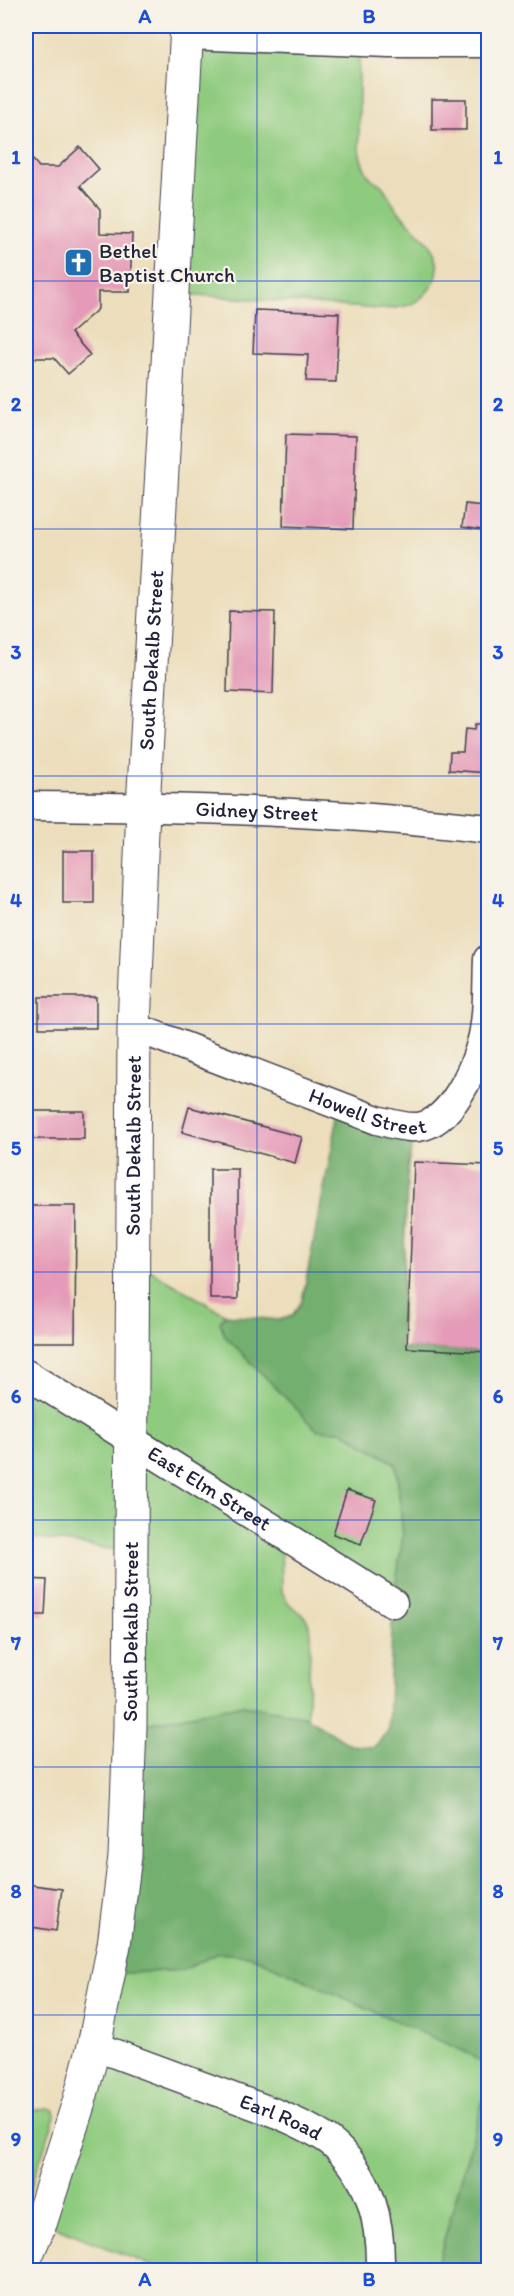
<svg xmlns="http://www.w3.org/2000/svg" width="514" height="2296" font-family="Itim,sans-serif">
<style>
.green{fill:#8fcb7f;stroke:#58765d;stroke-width:1.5}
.forest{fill:#73af6e;stroke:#4a6854;stroke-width:1.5}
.building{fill:#e59bb8}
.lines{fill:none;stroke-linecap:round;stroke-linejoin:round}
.minor-casing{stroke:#403e4e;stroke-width:31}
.major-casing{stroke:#403e4e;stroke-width:35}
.minor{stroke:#fff;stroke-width:28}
.major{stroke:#fff;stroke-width:33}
.grid{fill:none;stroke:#1d4ed8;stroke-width:1.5;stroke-opacity:0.55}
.labels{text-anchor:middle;stroke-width:4.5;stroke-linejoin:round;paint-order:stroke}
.poi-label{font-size:21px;fill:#22223b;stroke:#f7f3e8;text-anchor:start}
.street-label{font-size:21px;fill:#22223b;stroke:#f7f3e8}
.neatline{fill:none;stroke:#1d4ed8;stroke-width:2}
.grid-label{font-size:20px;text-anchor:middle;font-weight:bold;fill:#1d4ed8}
</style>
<rect width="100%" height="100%" fill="#f7f3e8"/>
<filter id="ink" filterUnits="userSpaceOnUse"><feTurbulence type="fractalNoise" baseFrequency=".0167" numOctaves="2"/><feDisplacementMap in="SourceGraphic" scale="12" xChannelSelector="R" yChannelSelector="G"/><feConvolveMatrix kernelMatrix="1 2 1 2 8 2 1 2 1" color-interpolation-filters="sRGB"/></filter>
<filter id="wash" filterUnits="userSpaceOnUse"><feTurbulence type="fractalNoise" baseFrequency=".008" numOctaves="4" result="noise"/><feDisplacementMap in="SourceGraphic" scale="24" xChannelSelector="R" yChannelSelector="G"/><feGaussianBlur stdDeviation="1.35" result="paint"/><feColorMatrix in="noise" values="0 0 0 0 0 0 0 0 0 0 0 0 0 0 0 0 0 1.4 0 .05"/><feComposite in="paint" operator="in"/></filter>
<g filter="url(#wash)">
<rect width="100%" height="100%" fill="#ecdebc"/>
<g class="green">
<path d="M 187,35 L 359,42 L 359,150 C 361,160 364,172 372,179 C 376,182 380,183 383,187 C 388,193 390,200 395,207 C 412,230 458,256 428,291 C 413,308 400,308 378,309 L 172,293 Z"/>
<path d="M 134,1261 L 226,1315 L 220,1322 L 317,1430 L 342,1431 L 396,1464 L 403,1536 L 393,1603 L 281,1535 L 282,1592 L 289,1604 L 306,1617 L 311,1632 L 307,1717 L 243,1705 L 130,1727 L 132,1552 L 26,1537 L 26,1374 L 132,1442 Z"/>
<path d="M 219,1953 L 251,1956 L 472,2055 L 486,2067 L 488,2082 L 436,2270 L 162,2270 L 41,2221 L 109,1974 L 182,1970 Z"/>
<path d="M 47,2108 L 54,2110 L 55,2116 L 26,2202 L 26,2116 L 31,2111 Z"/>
</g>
<path class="forest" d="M 340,1106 L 416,1127 L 408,1164 L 400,1348 L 488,1352 L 488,2270 L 436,2270 L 488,2082 L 486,2067 L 472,2055 L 251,1956 L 219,1953 L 182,1970 L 109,1974 L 130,1727 L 243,1705 L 307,1717 L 350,1745 L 374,1747 L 388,1731 L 393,1603 L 403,1536 L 396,1464 L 342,1431 L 317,1430 L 225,1336 L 220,1322 L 226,1315 L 279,1320 L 292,1316 L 302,1301 Z"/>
<g id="blocks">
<g class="building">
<rect x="432" y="99" width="34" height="31"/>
<path d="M 80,147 L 99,169 L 80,186 L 100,209 L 100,233 L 132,234 L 130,292 L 98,292 L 98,309 L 71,333 L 90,355 L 68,374 L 54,358 L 26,358 L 26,152 L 39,167 L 58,167 Z"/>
<path d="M 255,310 L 339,313 L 336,382 L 306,381 L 308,355 L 253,353 Z"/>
<path d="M 286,434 L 356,436 L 353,529 L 283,526 Z"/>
<path d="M 465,504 L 484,506 L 484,511 L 489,512 L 489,531 L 462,527 Z"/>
<path d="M 229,611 L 275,612 L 273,694 L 227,692 Z"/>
<path d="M 475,724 L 489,724 L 489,773 L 449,770 L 450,752 L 463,752 L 465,729 L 474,730 Z"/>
<rect x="63" y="851" width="31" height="52"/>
<rect x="39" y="997" width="57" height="31"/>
<path d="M 189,1107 L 302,1137 L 295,1163 L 182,1132 Z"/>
<rect x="33" y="1111" width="51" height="28"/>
<path d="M 414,1162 L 489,1165 L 489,1352 L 407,1348 Z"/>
<rect x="210" y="1169" width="28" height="130"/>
<path d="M 27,1206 L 76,1206 L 75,1342 L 26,1342 Z"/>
<path d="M 347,1490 L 376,1500 L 361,1544 L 333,1534 Z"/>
<path d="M 26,1579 L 47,1580 L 45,1615 L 26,1615 Z"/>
<path d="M 26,1884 L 62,1889 L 56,1931 L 26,1926 Z"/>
</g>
</g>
</g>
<g filter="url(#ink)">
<use href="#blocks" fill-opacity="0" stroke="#403e4e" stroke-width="1.5"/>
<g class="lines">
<defs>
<g id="minor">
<path d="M 187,35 L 389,43 L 488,43"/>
<path id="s1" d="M 26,806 C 180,807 335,811 488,829"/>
<path id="s2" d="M 134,1027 L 377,1120 C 390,1123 409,1130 423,1126 C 456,1117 482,1055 485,1023 C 488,1002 487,980 488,959"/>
<path id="s3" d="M 26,1374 L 393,1603"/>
<path id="s4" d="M 94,2046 L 278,2114 C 296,2122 315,2130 331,2142 C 371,2176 381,2221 380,2270"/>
</g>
<g id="major">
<path id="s5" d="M 26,2256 L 41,2221 L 79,2102 L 94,2046 L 114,1945 L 125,1856 L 130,1727 L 134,1027 L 143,807 L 187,26"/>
</g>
</defs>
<use href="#minor" class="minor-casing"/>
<use href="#major" class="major-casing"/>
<use href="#minor" class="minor"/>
<use href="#major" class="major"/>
</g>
</g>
<path class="grid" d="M 257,26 L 257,2270M 26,281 L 488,281M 26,529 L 488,529M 26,776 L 488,776M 26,1024 L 488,1024M 26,1272 L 488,1272M 26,1520 L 488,1520M 26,1767 L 488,1767M 26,2015 L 488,2015"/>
<defs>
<symbol id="church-square" viewBox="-11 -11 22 22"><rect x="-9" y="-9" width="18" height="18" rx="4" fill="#1f6fb2" stroke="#f7f3e8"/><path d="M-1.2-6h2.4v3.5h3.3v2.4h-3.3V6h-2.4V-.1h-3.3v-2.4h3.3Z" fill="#fff"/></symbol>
</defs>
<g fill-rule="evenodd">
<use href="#church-square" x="62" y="246" width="33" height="33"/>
</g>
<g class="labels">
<g class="poi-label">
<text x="99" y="258">Bethel<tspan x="99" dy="24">Baptist Church</tspan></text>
</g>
<g class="street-label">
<text dy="7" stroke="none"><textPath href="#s5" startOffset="1610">South Dekalb Street</textPath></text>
<text dy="7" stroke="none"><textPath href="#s1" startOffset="231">Gidney Street</textPath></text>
<text dy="7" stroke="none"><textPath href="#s2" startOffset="249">Howell Street</textPath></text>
<text dy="7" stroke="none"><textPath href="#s5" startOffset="1124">South Dekalb Street</textPath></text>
<text dy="7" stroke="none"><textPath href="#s3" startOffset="216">East Elm Street</textPath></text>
<text dy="7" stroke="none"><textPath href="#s5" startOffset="638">South Dekalb Street</textPath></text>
<text dy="7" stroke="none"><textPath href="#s4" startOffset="200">Earl Road</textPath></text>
</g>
</g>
<rect width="514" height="2296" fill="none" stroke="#f7f3e8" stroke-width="66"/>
<rect x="33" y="33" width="448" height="2230" class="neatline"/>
<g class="grid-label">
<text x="145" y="23">A</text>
<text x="369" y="23">B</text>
<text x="16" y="164">1</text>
<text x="498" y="164">1</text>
<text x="16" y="411">2</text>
<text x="498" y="411">2</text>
<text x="16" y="659">3</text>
<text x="498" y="659">3</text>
<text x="16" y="907">4</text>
<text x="498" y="907">4</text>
<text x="16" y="1155">5</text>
<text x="498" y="1155">5</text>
<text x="16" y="1403">6</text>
<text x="498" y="1403">6</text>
<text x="16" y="1650">7</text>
<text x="498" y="1650">7</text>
<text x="16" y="1898">8</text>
<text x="498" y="1898">8</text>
<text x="16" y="2146">9</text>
<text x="498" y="2146">9</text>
<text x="145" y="2286">A</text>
<text x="369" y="2286">B</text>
</g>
</svg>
